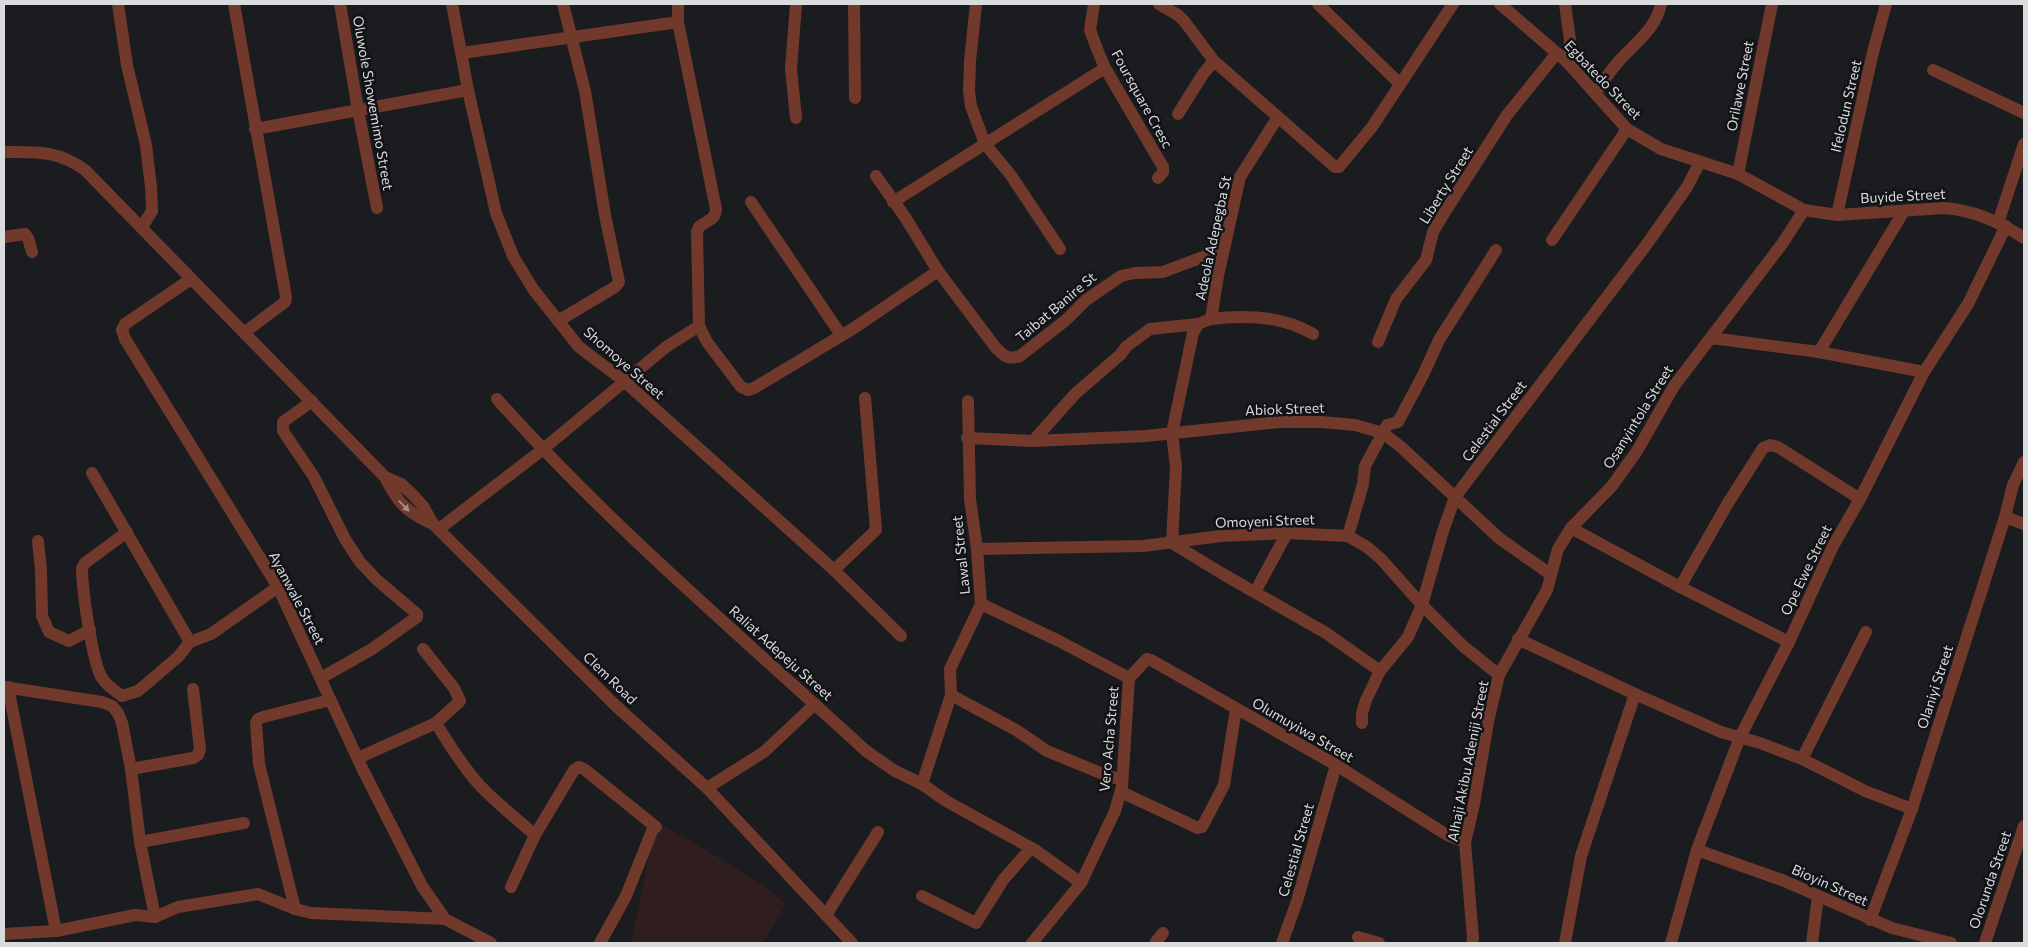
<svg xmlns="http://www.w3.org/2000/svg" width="2028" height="947" font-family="Commissioner,sans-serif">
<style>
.education{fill:#301d1e}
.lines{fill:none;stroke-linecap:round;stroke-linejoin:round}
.minor{stroke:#71392c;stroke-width:12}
.oneway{fill:#a68a84}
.labels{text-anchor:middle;stroke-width:5;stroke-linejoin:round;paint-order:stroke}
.street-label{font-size:14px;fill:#dadbdd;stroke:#121316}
</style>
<rect width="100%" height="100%" fill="#1b1c1f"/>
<path class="education" d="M 656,822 L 688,839 L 762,884 L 786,904 L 763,943 L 631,943 Z"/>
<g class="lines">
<g class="minor">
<path d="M 118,4 L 127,65 L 146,145 L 151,187 L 152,211 L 142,227"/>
<path d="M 234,4 L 286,297 L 285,302 L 245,332"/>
<path d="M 340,4 L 358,110 L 377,208"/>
<path d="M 452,4 L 468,90 L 496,213 L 513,256 L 533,289 L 579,347 L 624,381 L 834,570 L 901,636"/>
<path d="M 678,4 L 678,22 L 716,209 C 715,221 707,220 699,227 L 697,232 L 699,326 L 707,342 L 741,387 L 748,390 L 754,388 L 854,328 L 938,271"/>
<path d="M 796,4 L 791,69 L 796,118"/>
<path d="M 854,4 L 855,98"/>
<path d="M 976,4 L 970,61 L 969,91 L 971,106 L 985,144 L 1010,174 L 1060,249"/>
<path d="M 1094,4 L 1090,30 L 1097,49 L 1105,68 L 1163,167 L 1163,172 L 1158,178"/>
<path d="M 1159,4 L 1178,15 L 1184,21 L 1214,61 L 1335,167 L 1339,167 L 1372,127 L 1453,4"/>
<path d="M 1318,4 L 1400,84"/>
<path d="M 1500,4 L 1567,62 L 1627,129 L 1661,149 L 1738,174 L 1804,210 L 1837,215 L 1944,208 C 1974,210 2000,222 2024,238"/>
<path d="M 1565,4 L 1570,40 L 1567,62"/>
<path d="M 462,53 L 678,22"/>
<path d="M 1933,70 L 2024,113"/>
<path d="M 1595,93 C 1603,82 1610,71 1619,61 C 1635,43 1656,29 1661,4"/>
<path d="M 1178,114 L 1203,74 L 1214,61"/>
<path d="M 1278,117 L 1240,177 L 1218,276 L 1211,319 L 1198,324 L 1193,333 L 1172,433 L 1176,467 L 1172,543 L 1221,573 L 1326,633 L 1380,671"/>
<path d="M 255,129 L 468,90"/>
<path d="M 4,152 C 36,152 58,150 85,170 L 385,477 L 401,484 L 412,494 L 423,506 L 433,524 L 616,706 L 707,788 L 852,943"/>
<path d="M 1738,174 L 1772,4"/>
<path d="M 876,176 L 905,217 L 938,271 L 996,348 C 1004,356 1008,360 1020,356 L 1066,320 L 1086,300 L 1121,276 L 1135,273 L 1163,272 L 1224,249"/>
<path d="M 751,202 L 841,335"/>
<path d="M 893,202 L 1105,68"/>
<path d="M 1837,215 L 1872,56 L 1886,4"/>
<path d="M 1998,223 L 2024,144"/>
<path d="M 4,237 L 25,234 L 28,238 L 32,252"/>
<path d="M 1552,240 L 1627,129"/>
<path d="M 191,279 L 125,324 L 122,330 L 125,339 L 278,587 L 363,770 L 422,886 L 445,919 L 491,943"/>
<path d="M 1211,319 C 1244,315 1284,316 1313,334"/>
<path d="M 558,321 L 615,287 L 619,282 L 605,215 L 585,91 L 563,4"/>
<path d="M 1711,338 L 1819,352 L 1924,372"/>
<path d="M 1378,342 L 1396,299 L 1426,260 L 1433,232 L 1443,215 L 1507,115 L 1557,53"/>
<path d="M 1819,352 L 1904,211"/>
<path d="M 497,399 C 610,526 741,636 866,751 L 895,771 L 922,784 L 946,801 L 1035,850 L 1081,883"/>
<path d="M 312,401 L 283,422 L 283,431 L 314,477 L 345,539 L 360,562 L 377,580 L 417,614 L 417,617 L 372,649 L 321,678"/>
<path d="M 967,438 L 1033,441 L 1146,436 L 1280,422 L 1321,422 L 1355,425 L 1383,433 L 1401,447 L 1499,538 L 1550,574"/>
<path d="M 1033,441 L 1075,394 L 1120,355 L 1127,346 L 1150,329 L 1198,324"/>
<path d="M 92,473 L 190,642"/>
<path d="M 385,477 C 397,502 407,513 433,524"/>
<path d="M 2005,517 L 2024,524"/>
<path d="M 1571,528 L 1680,587 L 1789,642"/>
<path d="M 439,529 L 542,450 L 666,347 L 699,326"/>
<path d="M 127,532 L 85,563 L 82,568 C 82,588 92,662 102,678 C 106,685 115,691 122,696 L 138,691 L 178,657 L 190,642 L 211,634 L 278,587"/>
<path d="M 1348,536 L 1363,484 L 1365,466 L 1387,425 L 1398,422 L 1423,375 L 1439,340 L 1496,250"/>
<path d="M 38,541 L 41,570 L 42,616 L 49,632 L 69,641 L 90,630"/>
<path d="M 977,549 L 1143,546 L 1221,536 L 1287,533 L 1348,536 L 1367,547 L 1381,559 L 1422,605 L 1463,646 L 1499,675"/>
<path d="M 834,570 L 876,530 L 865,398"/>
<path d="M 1680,587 L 1728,503 L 1763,448 L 1770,445 L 1778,447 L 1860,499"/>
<path d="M 1255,592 L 1287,533"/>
<path d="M 981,604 L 1059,641 L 1129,678 L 1122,787 L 1115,811 L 1081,883 L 1032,943"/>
<path d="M 1518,639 L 1635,694 L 1721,732 L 1760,743 L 1802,759 L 1865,791 L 1912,809"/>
<path d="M 1129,678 L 1147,659 L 1151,660 L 1336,765 L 1447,835 L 1465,842"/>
<path d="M 4,687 L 102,702 L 112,706 L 118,713 L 122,723 L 131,769 L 140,842 L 155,917"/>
<path d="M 8,687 L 56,931"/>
<path d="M 951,695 L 1016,730 L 1047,751 L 1103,774 L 1122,780"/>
<path d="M 436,723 C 448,743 460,762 475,780 C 493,801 515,817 535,835"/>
<path d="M 1362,723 L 1362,713 L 1366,700 L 1380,671 L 1408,637 L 1422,605 L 1443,531 L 1455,497 L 1647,244 L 1687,187 L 1700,162"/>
<path d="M 358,758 L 436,723 L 460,701 L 454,688 L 423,649"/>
<path d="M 1802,759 L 1866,632"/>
<path d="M 131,769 L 193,758 L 198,755 L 200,749 L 193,689"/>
<path d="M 922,784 L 951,695 L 950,669 L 981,604 L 977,549 L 970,499 L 968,401"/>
<path d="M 707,788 L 764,752 L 815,704"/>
<path d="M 1121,792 L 1198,828 L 1202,827 L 1224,785 L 1236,709"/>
<path d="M 140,842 L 244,823"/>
<path d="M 1697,850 L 1782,880 L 1892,928 L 1951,943"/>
<path d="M 511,887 L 535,835 L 574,770 L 579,767 L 584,769 L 656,827 L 654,826 L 626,896 L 600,943"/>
<path d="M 922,896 L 976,923 L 1003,880 L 1031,848"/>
<path d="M 295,909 L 259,764 L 256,723 L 258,719 L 263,717 L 330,700"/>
<path d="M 826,915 L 878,832"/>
<path d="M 1870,920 L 1912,809 L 2005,517 L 2013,485 L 2024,462"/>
<path d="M 4,934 L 56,931 L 135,915 L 155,917 L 178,907 L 258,894 L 295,909 L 311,913 L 445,919"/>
<path d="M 1358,937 L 1379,943"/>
<path d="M 1155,943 L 1163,933"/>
<path d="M 1282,943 L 1297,901 L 1336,765"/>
<path d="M 1472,943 L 1473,938 L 1465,842 L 1474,804 L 1488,722 L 1499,675 L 1547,590 L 1558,549 L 1571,528 L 1612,486 L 1637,451 L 1674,386 L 1782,244 L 1804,210"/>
<path d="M 1565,943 L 1581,856 L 1635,694"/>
<path d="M 1671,943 L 1697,850 L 1740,737 L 1789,642 L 1833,546 L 1860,499 L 1924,372 L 1968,304 L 2006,226"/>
<path d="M 1812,943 L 1818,896"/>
<path d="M 1985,943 L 2024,826"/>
</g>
</g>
<defs><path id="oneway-solid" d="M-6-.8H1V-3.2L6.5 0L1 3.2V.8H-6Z" transform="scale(1.25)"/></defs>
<use class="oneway" href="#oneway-solid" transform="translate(404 506) rotate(46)"/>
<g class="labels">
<g class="street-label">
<text transform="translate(1603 80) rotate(46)" y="5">Egbatedo Street</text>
<text transform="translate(1740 86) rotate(-79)" y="5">Orilawe Street</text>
<text transform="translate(1142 99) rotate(61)" y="5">Foursquare Cresc</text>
<text transform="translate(373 103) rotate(80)" y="5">Oluwole Showemimo Street</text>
<text transform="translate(1846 106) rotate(-77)" y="5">Ifelodun Street</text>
<text transform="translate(1446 185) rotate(-58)" y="5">Liberty Street</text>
<text transform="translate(1903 196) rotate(-3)" y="5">Buyide Street</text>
<text transform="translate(1213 238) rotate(-78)" y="5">Adeola Adepegba St</text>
<text transform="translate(1056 307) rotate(-40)" y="5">Taibat Banire St</text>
<text transform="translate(624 363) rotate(41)" y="5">Shomoye Street</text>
<text transform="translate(1285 409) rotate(-2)" y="5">Abiok Street</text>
<text transform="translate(1638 417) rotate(-58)" y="5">Osanyintola Street</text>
<text transform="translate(1494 421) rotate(-53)" y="5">Celestial Street</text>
<text transform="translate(1265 521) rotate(-2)" y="5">Omoyeni Street</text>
<text transform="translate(961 555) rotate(-96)" y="5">Lawal Street</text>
<text transform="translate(1806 570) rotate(-64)" y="5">Ope Ewe Street</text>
<text transform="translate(297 598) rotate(62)" y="5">Ayanwale Street</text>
<text transform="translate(781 653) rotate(42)" y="5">Raliat Adepeju Street</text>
<text transform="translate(610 678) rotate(44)" y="5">Clem Road</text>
<text transform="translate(1935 687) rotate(-72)" y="5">Olaniyi Street</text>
<text transform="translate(1303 730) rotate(30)" y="5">Olumuyiwa Street</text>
<text transform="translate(1109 739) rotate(-85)" y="5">Vero Acha Street</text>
<text transform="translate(1468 761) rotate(-79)" y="5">Alhaji Akibu Adeniji Street</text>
<text transform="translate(1296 850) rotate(-74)" y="5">Celestial Street</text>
<text transform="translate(1990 880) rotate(-71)" y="5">Olorunda Street</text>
<text transform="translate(1830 885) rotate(24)" y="5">Bioyin Street</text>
</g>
</g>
<rect width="2028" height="947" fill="none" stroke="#dadbdd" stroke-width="10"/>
</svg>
